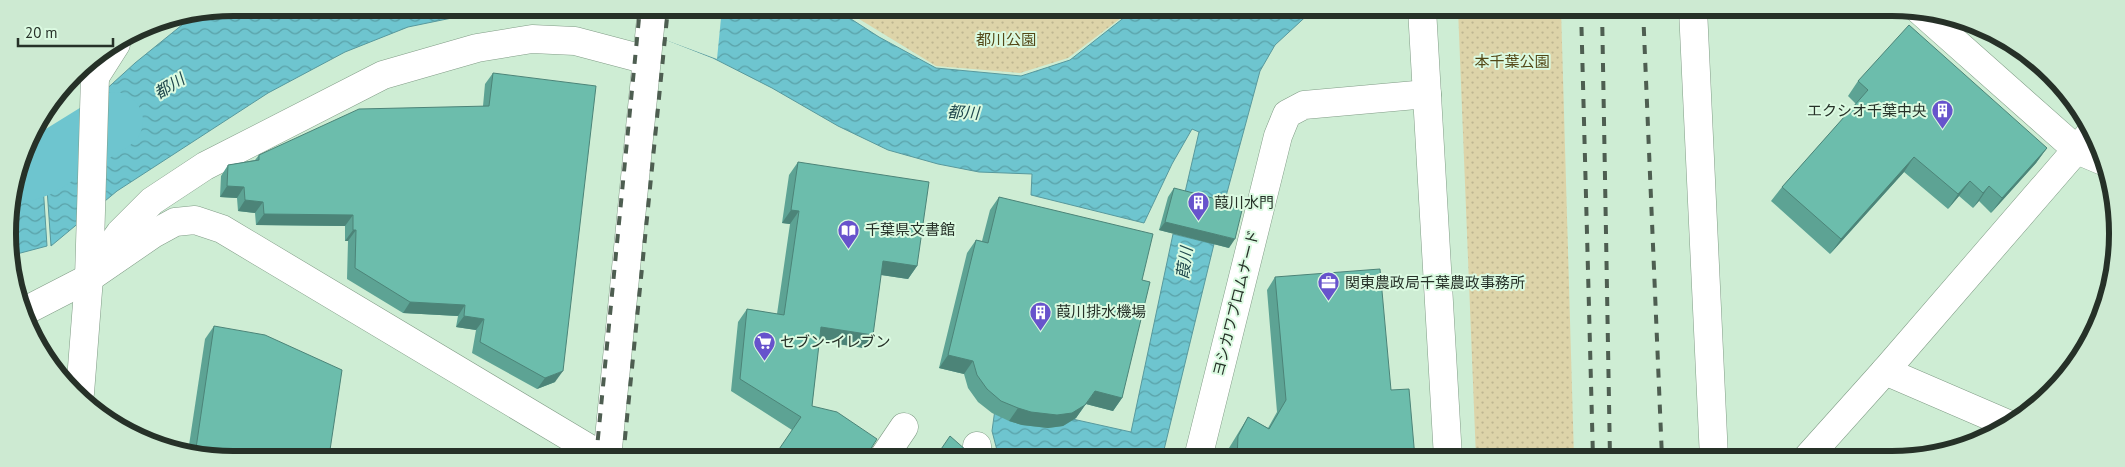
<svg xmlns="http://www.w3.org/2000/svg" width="2125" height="467" font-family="'PT Sans','Noto Sans JP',sans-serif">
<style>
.green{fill:url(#green-dots)}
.water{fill:url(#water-waves);stroke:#58999d}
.pier{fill:#ceedd4}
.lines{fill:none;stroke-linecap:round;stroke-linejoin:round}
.river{stroke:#6ec5cf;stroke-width:58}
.minor-casing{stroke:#809c86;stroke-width:29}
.minor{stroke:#fff;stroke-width:28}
.rail{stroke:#4e5e51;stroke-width:4;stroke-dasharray:9 9;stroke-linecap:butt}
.wall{fill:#5da394}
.shaded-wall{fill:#4c8478}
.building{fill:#6cbdac;stroke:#4c8478}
.labels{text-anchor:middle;stroke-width:4;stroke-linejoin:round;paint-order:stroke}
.park-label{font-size:15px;fill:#534817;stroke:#dbfae1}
.poi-label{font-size:15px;fill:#263128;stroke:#dbfae1;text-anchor:start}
.street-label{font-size:15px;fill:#263128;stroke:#dbfae1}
.water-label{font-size:16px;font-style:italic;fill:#20484d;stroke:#dbfae1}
.rim{fill:none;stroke:#263128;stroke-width:6}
</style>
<defs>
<pattern id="green-dots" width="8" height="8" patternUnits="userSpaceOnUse" patternTransform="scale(1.25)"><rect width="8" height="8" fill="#ddd4a9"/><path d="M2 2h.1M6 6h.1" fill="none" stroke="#beb691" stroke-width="1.8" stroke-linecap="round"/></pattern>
<pattern id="water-waves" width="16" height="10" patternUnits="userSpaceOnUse" patternTransform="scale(1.25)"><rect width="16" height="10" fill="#6ec5cf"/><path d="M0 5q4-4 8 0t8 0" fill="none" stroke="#5aa1a8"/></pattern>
</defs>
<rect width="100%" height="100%" fill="#ceedd4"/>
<g class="green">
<path d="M 841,8 L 1133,9 L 1068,58 L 1020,73 L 936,66 Z"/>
<path d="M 1458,9 L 1561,9 L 1574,458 L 1476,458 Z"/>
</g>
<g class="water">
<path d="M 234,8 L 516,8 L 476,13 L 408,27 L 345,52 L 268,93 L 117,191 L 51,246 L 44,146 L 135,63 L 193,16 Z"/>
<path d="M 560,8 L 834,8 L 879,37 L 936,68 L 1021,76 L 1070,60 L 1135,9 L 1314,9 L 1275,45 L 1260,71 L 1222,211 L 1183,201 L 1199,132 L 1192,129 L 1172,164 L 1144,223 L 1031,195 L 1032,174 L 979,172 L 938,164 L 888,150 L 838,126 L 772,88 L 713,58 L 596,12 Z"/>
<path d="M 40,139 L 47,246 L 13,255 L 8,218 L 29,142 Z"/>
<path d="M 1173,234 L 1214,244 L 1162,458 L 999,458 L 992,431 L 996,402 L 1131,432 Z"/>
</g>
<path class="pier" d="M 606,8 L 722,8 L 717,59 L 606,18 Z"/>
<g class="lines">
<path class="river" d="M 20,174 L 38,168 L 114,121"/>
<defs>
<g id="minor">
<path d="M 1422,9 L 1448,458"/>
<path d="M 1693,9 L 1714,458"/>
<path d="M 1918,9 L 2077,150 L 2103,161"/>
<path d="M 95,77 L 116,44"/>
<path d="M 98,264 L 120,233 L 152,201 L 205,166 L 383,75 L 477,48 L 532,39 L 575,41 L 647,60"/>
<path d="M 23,312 L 89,278 L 153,234 L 175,222 L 195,220 L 222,229 L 605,458"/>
<path d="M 1885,371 L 2008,424"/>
<path d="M 80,393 L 89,278 L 95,77 L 88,61"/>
<path d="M 977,446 L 978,458"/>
<path d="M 607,458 L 652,8"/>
<path d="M 883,458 L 904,427"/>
<path d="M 1198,458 L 1278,136 L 1287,114 L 1304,105 L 1427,94"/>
<path d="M 1807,458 L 1885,371 L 2090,134"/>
</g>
</defs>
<use href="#minor" class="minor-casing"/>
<use href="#minor" class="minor"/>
<g class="rail">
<path d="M 1581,9 L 1593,458"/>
<path d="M 1602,9 L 1610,458"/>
<path d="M 1643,9 L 1662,458"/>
<path d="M 596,458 L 640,8"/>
<path d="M 623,458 L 668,8"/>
</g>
</g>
<g class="wall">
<path d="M 493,73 L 555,382 L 537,389 L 472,353 L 476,330 L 456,327 L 458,316 L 403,313 L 347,279 L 348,241 L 345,241 L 345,226 L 256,225 L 255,213 L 238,211 L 237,198 L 220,197 L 221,176 L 228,165 L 255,160 L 259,155 L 483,106 L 485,84 Z"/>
<path d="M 1858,81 L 2047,148 L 2036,163 L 1991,213 L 1979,201 L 1973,208 L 1959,196 L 1948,209 L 1904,172 L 1830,254 L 1771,201 L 1782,187 L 1856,104 L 1848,96 Z"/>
<path d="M 798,162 L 917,266 L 908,279 L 881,275 L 864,348 L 819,341 L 812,406 L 792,430 L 731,391 L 738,322 L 747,309 L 777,314 L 790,224 L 782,223 L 789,175 Z"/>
<path d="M 1174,188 L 1229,248 L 1159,230 L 1168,197 Z"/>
<path d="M 999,197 L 1142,280 L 1122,398 L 1113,411 L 1086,404 L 1076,418 L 1063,426 L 1048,428 L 1022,425 L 1009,421 L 992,413 L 978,402 L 968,388 L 964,374 L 939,368 L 967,253 L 976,240 L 982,241 L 990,210 Z"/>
<path d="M 1275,277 L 1391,390 L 1415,458 L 1229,458 L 1229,448 L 1240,430 L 1248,417 L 1268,428 L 1277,412 L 1267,290 Z"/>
<path d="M 214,326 L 330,450 L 204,458 L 188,452 L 205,339 Z"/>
</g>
<g class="shaded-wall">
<path d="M 2047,148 L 2036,163 L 1991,213 L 2002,198 Z"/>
<path d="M 1914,157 L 1904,172 L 1830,254 L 1841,239 Z"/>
<path d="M 1970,181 L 1959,196 L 1948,209 L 1958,194 Z"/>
<path d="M 227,186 L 244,187 L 237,198 L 220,197 Z"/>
<path d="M 1989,186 L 1979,201 L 1973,208 L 1983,193 Z"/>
<path d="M 245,200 L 263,202 L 255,213 L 238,211 Z"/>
<path d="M 791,210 L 799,211 L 790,224 L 782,223 Z"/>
<path d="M 264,214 L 353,215 L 345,226 L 256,225 Z"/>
<path d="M 1165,222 L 1235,239 L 1229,248 L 1159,230 Z"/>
<path d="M 353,230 L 356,230 L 348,241 L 345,241 Z"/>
<path d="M 883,261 L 917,266 L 908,279 L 875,274 Z"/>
<path d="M 410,302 L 465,305 L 458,316 L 403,313 Z"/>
<path d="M 464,316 L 484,319 L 476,330 L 456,327 Z"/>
<path d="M 821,327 L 873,335 L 864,348 L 812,340 Z"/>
<path d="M 948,355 L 973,361 L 964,374 L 939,368 Z"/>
<path d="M 563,371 L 555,382 L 537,389 L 545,378 Z"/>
<path d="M 1095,391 L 1122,398 L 1113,411 L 1086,404 Z"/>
<path d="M 1085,405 L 1076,418 L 1063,426 L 1048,428 L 1022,425 L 1009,421 L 1018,408 Z"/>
</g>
<g class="building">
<path d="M 1909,25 L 2047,148 L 2002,198 L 1989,186 L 1983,193 L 1970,181 L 1958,194 L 1914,157 L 1841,239 L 1782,187 L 1868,90 L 1858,81 Z"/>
<path d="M 493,73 L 596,86 L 563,371 L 545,378 L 480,342 L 484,319 L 464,316 L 465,305 L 410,302 L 355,268 L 356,230 L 353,230 L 353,215 L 264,214 L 263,202 L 245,200 L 244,187 L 227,186 L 228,165 L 259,160 L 259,155 L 359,109 L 489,106 Z"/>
<path d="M 798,162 L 929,182 L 917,266 L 883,261 L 873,335 L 821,327 L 812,406 L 837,412 L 877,439 L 865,458 L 773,458 L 801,417 L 740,379 L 747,309 L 784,315 L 799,211 L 791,210 Z"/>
<path d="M 1174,188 L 1243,206 L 1235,239 L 1165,222 Z"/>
<path d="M 999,197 L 1153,234 L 1142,280 L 1150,282 L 1122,398 L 1095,391 L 1085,405 L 1072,413 L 1057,415 L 1031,412 L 1018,408 L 1001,401 L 987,389 L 977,375 L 973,361 L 948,355 L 976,240 L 988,243 Z"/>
<path d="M 1380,269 L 1391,390 L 1409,389 L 1415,458 L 1237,458 L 1238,436 L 1248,417 L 1269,429 L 1286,400 L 1275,277 Z"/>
<path d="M 214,326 L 265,335 L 342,370 L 330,450 L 349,458 L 204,458 L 195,455 Z"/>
<path d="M 950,436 L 975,458 L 935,458 Z"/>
<path d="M 401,452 L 438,458 L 401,458 Z"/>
</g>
<defs>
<symbol id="building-pin" viewBox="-11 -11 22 30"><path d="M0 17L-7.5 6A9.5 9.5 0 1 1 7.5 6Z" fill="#6753cc" stroke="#dbfae1"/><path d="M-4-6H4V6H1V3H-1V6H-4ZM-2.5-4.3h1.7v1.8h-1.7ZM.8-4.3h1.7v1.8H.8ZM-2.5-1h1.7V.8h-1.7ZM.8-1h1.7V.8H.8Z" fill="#fff"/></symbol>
<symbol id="library-pin" viewBox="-11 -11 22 30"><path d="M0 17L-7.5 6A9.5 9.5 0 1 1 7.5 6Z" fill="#6753cc" stroke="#dbfae1"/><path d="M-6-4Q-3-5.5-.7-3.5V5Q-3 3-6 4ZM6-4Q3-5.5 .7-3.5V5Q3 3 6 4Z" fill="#fff"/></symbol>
<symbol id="office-pin" viewBox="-11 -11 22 30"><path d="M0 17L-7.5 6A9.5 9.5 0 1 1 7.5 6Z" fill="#6753cc" stroke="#dbfae1"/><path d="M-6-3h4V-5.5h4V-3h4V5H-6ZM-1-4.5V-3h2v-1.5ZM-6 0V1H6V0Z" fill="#fff"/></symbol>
<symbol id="supermarket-pin" viewBox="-11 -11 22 30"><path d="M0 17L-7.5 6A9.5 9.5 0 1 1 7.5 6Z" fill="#6753cc" stroke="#dbfae1"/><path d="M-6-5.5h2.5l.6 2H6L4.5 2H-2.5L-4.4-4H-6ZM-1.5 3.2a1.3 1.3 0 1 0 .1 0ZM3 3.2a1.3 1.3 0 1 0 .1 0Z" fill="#fff"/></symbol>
</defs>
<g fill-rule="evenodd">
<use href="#building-pin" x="1930" y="98" width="25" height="34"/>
<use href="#building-pin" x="1186" y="190" width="25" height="34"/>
<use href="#library-pin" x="836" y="218" width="25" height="34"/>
<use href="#office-pin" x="1316" y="270" width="25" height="34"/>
<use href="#building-pin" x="1028" y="300" width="25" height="34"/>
<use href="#supermarket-pin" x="752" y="330" width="25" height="34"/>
</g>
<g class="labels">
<g class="park-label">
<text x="1006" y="45">都川公園</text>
<text x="1512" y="67">本千葉公園</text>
</g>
<g class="poi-label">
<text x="1927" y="116" text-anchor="end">エクシオ千葉中央</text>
<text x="1214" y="208">葭川水門</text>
<text x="865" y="235">千葉県文書館</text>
<text x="1345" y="288">関東農政局千葉農政事務所</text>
<text x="1056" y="317">葭川排水機場</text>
<text x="780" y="347">セブン-イレブン</text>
</g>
<g class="street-label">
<text transform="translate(1236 303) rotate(-76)" y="5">ヨシカワプロムナード</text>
</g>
<g class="water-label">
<text transform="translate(169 86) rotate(-32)" y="6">都川</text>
<text transform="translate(963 112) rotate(3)" y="6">都川</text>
<text transform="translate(1184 263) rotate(-82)" y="6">葭川</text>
</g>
</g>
<path d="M0 0H2125V467H0ZM233 16H1892A217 217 0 0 1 2109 233V234A217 217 0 0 1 1892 451H233A217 217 0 0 1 16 234V233A217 217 0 0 1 233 16Z" fill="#cdead2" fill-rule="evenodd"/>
<path class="rim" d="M233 16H1892A217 217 0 0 1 2109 233V234A217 217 0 0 1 1892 451H233A217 217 0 0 1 16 234V233A217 217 0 0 1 233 16Z"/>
<path d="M18 38v8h95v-8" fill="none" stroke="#263128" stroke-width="2.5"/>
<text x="25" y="38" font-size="15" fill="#263128" stroke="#dbfae1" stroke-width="4" paint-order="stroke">20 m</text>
</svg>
